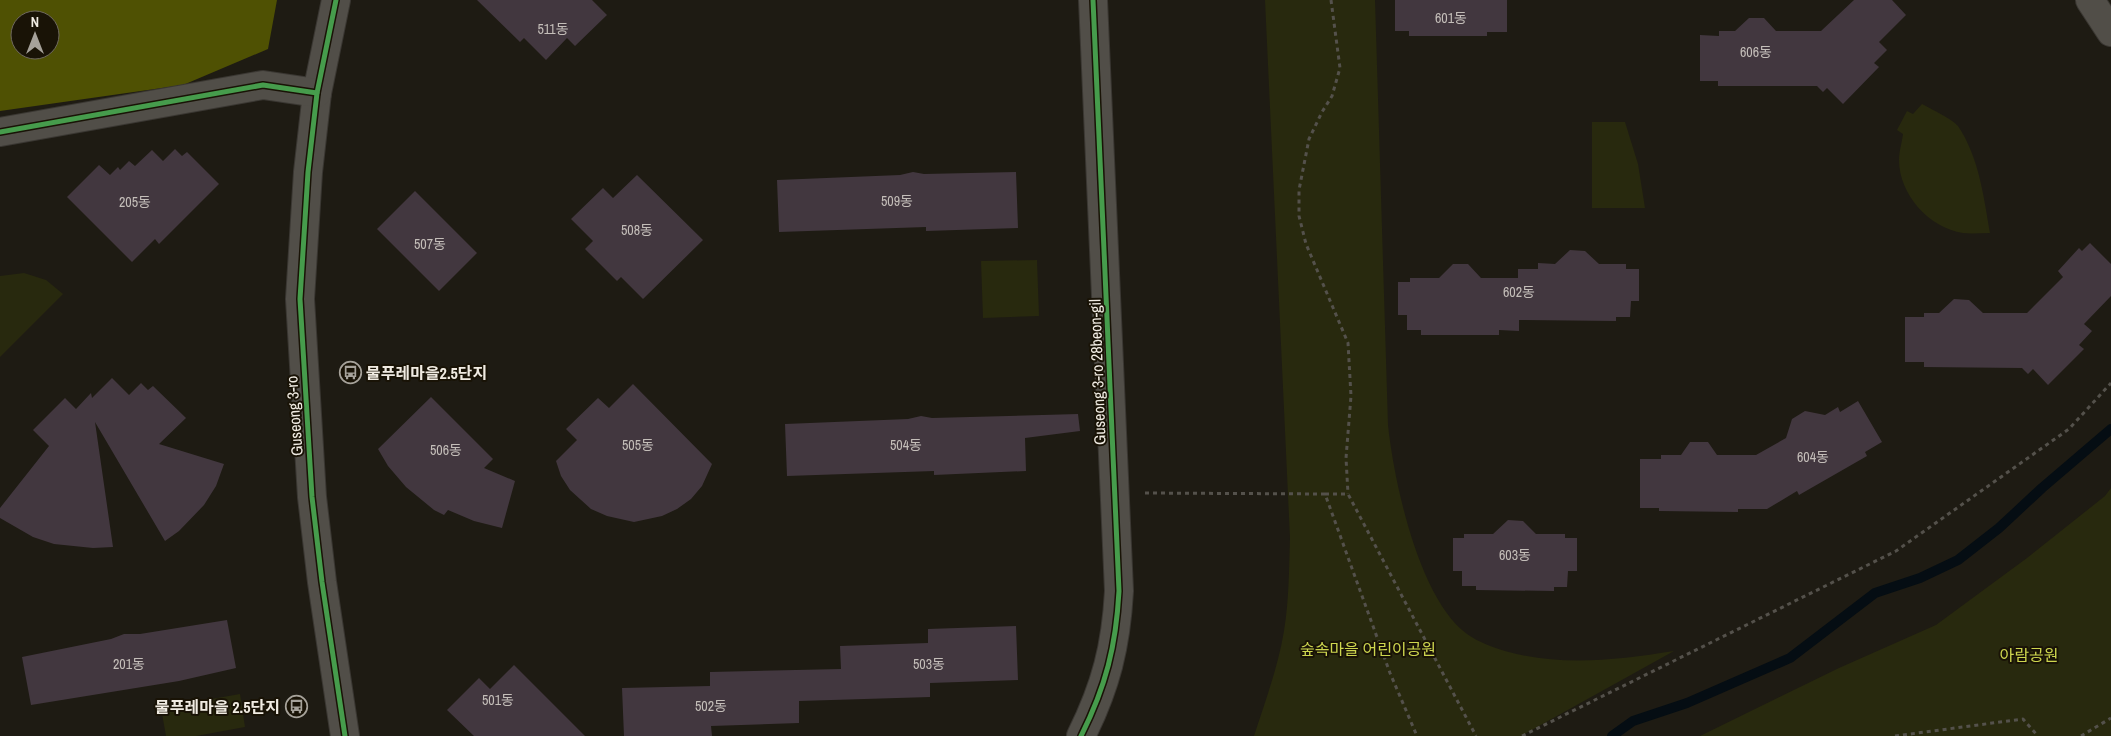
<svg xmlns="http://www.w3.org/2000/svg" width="2111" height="736" font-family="'Archivo Narrow','Noto Sans KR',sans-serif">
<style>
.green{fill:#28290e}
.forest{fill:#4f5103;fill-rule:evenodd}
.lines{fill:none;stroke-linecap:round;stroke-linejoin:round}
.stream{stroke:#050d13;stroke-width:10}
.building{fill:#42373f}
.minor-casing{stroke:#3a3732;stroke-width:30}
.path{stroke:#54514b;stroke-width:3;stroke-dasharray:4 4;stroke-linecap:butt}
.minor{stroke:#514e48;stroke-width:28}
.cycleway-casing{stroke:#191306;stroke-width:8}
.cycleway{stroke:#469c4c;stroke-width:5}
.labels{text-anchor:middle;stroke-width:4;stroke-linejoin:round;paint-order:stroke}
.number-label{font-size:14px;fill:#c4beb9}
.street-label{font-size:16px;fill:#f0ebe2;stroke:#191306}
.poi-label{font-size:16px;font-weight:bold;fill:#f0ebe2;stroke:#191306;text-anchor:start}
.park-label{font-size:16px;fill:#ced64f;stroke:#191306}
</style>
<rect width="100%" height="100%" fill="#1e1b13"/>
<g class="green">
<path d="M 1265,0 L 1375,0 L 1388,425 C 1394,482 1419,599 1467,634 C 1478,642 1492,647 1505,651 C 1561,667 1617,660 1674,651 L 1521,736 L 1254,736 C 1265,702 1278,667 1284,631 C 1289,601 1289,570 1290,538 Z"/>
<path d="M 1922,104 C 1931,109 1952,119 1958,126 C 1979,157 1984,198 1990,233 C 1981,233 1971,234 1963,233 C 1929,228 1899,194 1899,160 C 1899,152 1902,142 1903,134 L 1897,130 L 1907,111 L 1913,114 Z"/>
<path d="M 1592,122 L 1625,122 L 1638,164 L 1645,208 L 1592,208 Z"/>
<path d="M 1037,260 L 1039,316 L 983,318 L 981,261 Z"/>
<path d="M 24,273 L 46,280 L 63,294 L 0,357 L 0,276 Z"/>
<path d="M 2111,488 L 2111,736 L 1700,736 L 1839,668 L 1936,625 L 2027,558 L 2105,496 Z"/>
<path d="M 240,694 L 245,727 L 196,736 L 166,736 L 161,708 Z"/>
</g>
<path class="forest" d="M 0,0 L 277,0 L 268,49 L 183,85 L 0,111 ZM 20,20 L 50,20 L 50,50 L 20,50 Z"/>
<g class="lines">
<path class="stream" d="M 1612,736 L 1633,721 L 1687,703 L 1790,658 L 1875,593 L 1920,578 L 1958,560 L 1999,528 L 2042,488 L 2111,429"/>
</g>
<g class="building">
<path d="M 477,0 L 592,0 L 607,15 L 575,46 L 567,38 L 546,60 L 524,38 L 520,42 Z"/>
<path d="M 1395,0 L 1507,0 L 1507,32 L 1487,32 L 1487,36 L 1409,36 L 1409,31 L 1395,31 Z"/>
<path d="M 1854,0 L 1892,0 L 1906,15 L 1879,42 L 1887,50 L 1874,63 L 1879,67 L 1843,104 L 1827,88 L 1823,92 L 1817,86 L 1718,86 L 1718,81 L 1700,81 L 1700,35 L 1719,36 L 1719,31 L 1735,31 L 1749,18 L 1764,18 L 1776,31 L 1821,31 Z"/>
<path d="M 175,149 L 182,156 L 187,152 L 219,184 L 159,244 L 155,239 L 132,262 L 67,197 L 99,165 L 110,175 L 118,167 L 120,170 L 129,161 L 135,166 L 152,150 L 163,161 Z"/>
<path d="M 913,172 L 924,174 L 1016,172 L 1018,228 L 926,231 L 926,227 L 779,232 L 777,180 L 900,175 Z"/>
<path d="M 637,175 L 703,240 L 643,299 L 621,277 L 617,281 L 585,249 L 593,241 L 571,219 L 603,188 L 613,198 Z"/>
<path d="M 415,191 L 477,253 L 439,291 L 377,229 Z"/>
<path d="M 2090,243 L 2111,264 L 2111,296 L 2084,324 L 2092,331 L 2079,345 L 2084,349 L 2048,385 L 2033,369 L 2028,374 L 2022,368 L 1924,367 L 1924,362 L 1905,362 L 1905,317 L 1924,317 L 1924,313 L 1939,313 L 1954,299 L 1969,300 L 1983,313 L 2027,313 L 2063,277 L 2058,271 L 2079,248 L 2082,251 Z"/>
<path d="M 1570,250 L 1585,251 L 1599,264 L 1626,264 L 1626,269 L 1639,269 L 1639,301 L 1631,301 L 1630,317 L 1616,317 L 1616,321 L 1519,320 L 1519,331 L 1499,330 L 1499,335 L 1421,335 L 1421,330 L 1407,330 L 1407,315 L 1398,315 L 1398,282 L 1410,282 L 1410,278 L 1439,278 L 1453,264 L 1468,264 L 1481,278 L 1518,278 L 1518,269 L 1538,269 L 1538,263 L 1555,264 Z"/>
<path d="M 112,378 L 129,395 L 141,383 L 148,390 L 153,386 L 186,418 L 159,444 L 224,464 L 216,486 L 204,505 L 179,531 L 165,541 L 95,422 L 113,547 L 93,548 L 54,544 L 33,537 L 0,518 L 0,508 L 49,446 L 33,430 L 65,398 L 76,409 L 91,393 L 92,398 Z"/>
<path d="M 633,384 L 712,464 L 702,486 L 691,499 L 677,509 L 662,516 L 634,522 L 607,516 L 591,509 L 570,490 L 561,476 L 556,461 L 577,440 L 566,429 L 598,398 L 609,408 Z"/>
<path d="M 431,397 L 493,459 L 484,468 L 515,481 L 502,528 L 474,521 L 448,510 L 444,515 L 434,510 L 406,487 L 388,466 L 378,449 Z"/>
<path d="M 1858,401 L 1882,442 L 1865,452 L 1867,456 L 1799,495 L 1797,491 L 1767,509 L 1738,509 L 1738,512 L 1659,511 L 1659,508 L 1640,508 L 1640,459 L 1661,459 L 1661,455 L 1681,455 L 1690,442 L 1708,442 L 1717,455 L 1756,455 L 1786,438 L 1792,419 L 1805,411 L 1825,415 L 1838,407 L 1840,412 Z"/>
<path d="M 1078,414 L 1080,431 L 1025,438 L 1026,471 L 934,475 L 934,471 L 787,476 L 785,424 L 908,419 L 921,416 L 932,418 Z"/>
<path d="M 1508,520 L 1523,521 L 1536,534 L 1565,534 L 1565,538 L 1577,538 L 1577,571 L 1568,571 L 1567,587 L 1554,587 L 1554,591 L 1476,590 L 1476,586 L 1462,586 L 1462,571 L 1453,571 L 1453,538 L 1464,538 L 1464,534 L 1493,534 Z"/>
<path d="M 227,620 L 236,668 L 179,681 L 31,705 L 22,657 L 111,639 L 124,634 L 140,634 Z"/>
<path d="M 1016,626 L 1018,680 L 930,683 L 930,697 L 799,701 L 799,723 L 711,726 L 712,736 L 624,736 L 622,688 L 710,686 L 710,672 L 841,669 L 840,646 L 928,643 L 928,629 Z"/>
<path d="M 514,665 L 585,736 L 474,736 L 447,710 L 479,678 L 490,689 Z"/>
</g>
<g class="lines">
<defs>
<g id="minor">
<path d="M 336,0 L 317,93 L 308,172 L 300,299 L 312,497 L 322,582 L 345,736"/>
<path d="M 2090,0 L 2111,32"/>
<path d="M 0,132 L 263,85 L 317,93"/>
<path d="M 1081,736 C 1106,686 1116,646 1119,591 L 1093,0"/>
</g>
</defs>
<use href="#minor" class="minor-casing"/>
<g class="path">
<path d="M 1331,0 L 1340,68 L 1332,96 L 1322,112 L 1309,139 L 1299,190 L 1299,216 L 1306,244 L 1348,343 L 1351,396 L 1346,458 L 1348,494"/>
<path d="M 1145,493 L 1325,494 L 1390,673 L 1417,736"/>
<path d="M 1325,494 L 1348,494 L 1476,736"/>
<path d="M 1522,736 L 1896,551 L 2069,429 L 2111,383"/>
<path d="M 1895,736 L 2023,719 L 2038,736"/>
<path d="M 2081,736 L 2111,718"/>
</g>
<use href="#minor" class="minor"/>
<defs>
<g id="cycleway">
<path d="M 336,0 L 317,93 L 308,172 L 300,299 L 312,497 L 322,582 L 345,736"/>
<path d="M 0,132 L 263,85 L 317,93"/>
<path d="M 1081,736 C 1106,686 1116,646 1119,591 L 1093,0"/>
</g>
</defs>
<use href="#cycleway" class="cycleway-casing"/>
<use href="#cycleway" class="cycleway"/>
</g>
<defs>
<symbol id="bus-ring" viewBox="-11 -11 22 22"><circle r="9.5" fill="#191306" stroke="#a6a29a" stroke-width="1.5"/><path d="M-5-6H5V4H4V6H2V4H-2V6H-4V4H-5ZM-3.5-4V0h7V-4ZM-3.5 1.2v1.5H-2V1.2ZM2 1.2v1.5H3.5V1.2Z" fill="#a6a29a"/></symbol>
</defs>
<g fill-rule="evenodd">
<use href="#bus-ring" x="338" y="360" width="25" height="25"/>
<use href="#bus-ring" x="284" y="694" width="25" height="25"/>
</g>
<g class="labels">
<g class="number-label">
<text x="1451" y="23">601동</text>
<text x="553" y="34">511동</text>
<text x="1756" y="57">606동</text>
<text x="897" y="206">509동</text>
<text x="135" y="207">205동</text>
<text x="637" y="235">508동</text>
<text x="430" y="249">507동</text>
<text x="1519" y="297">602동</text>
<text x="638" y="450">505동</text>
<text x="906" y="450">504동</text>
<text x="446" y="455">506동</text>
<text x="1813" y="462">604동</text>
<text x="1515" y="560">603동</text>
<text x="129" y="669">201동</text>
<text x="929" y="669">503동</text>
<text x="498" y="705">501동</text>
<text x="711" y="711">502동</text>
</g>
<g class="street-label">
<text transform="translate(1097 372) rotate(-92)" y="6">Guseong 3-ro 28beon-gil</text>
<text transform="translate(294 416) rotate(-94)" y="6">Guseong 3-ro</text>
</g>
<g class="poi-label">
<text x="366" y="379">물푸레마을2.5단지</text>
<text x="280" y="713" text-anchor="end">물푸레마을 2.5단지</text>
</g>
<g class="park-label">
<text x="1368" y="655">숲속마을 어린이공원</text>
<text x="2029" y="661">아람공원</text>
</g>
</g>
<g transform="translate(35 35)"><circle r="24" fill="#191306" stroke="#6f695e"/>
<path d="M0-4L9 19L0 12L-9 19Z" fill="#a6a29a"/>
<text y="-8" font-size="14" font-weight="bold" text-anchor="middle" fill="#f0ebe2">N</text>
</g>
</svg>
